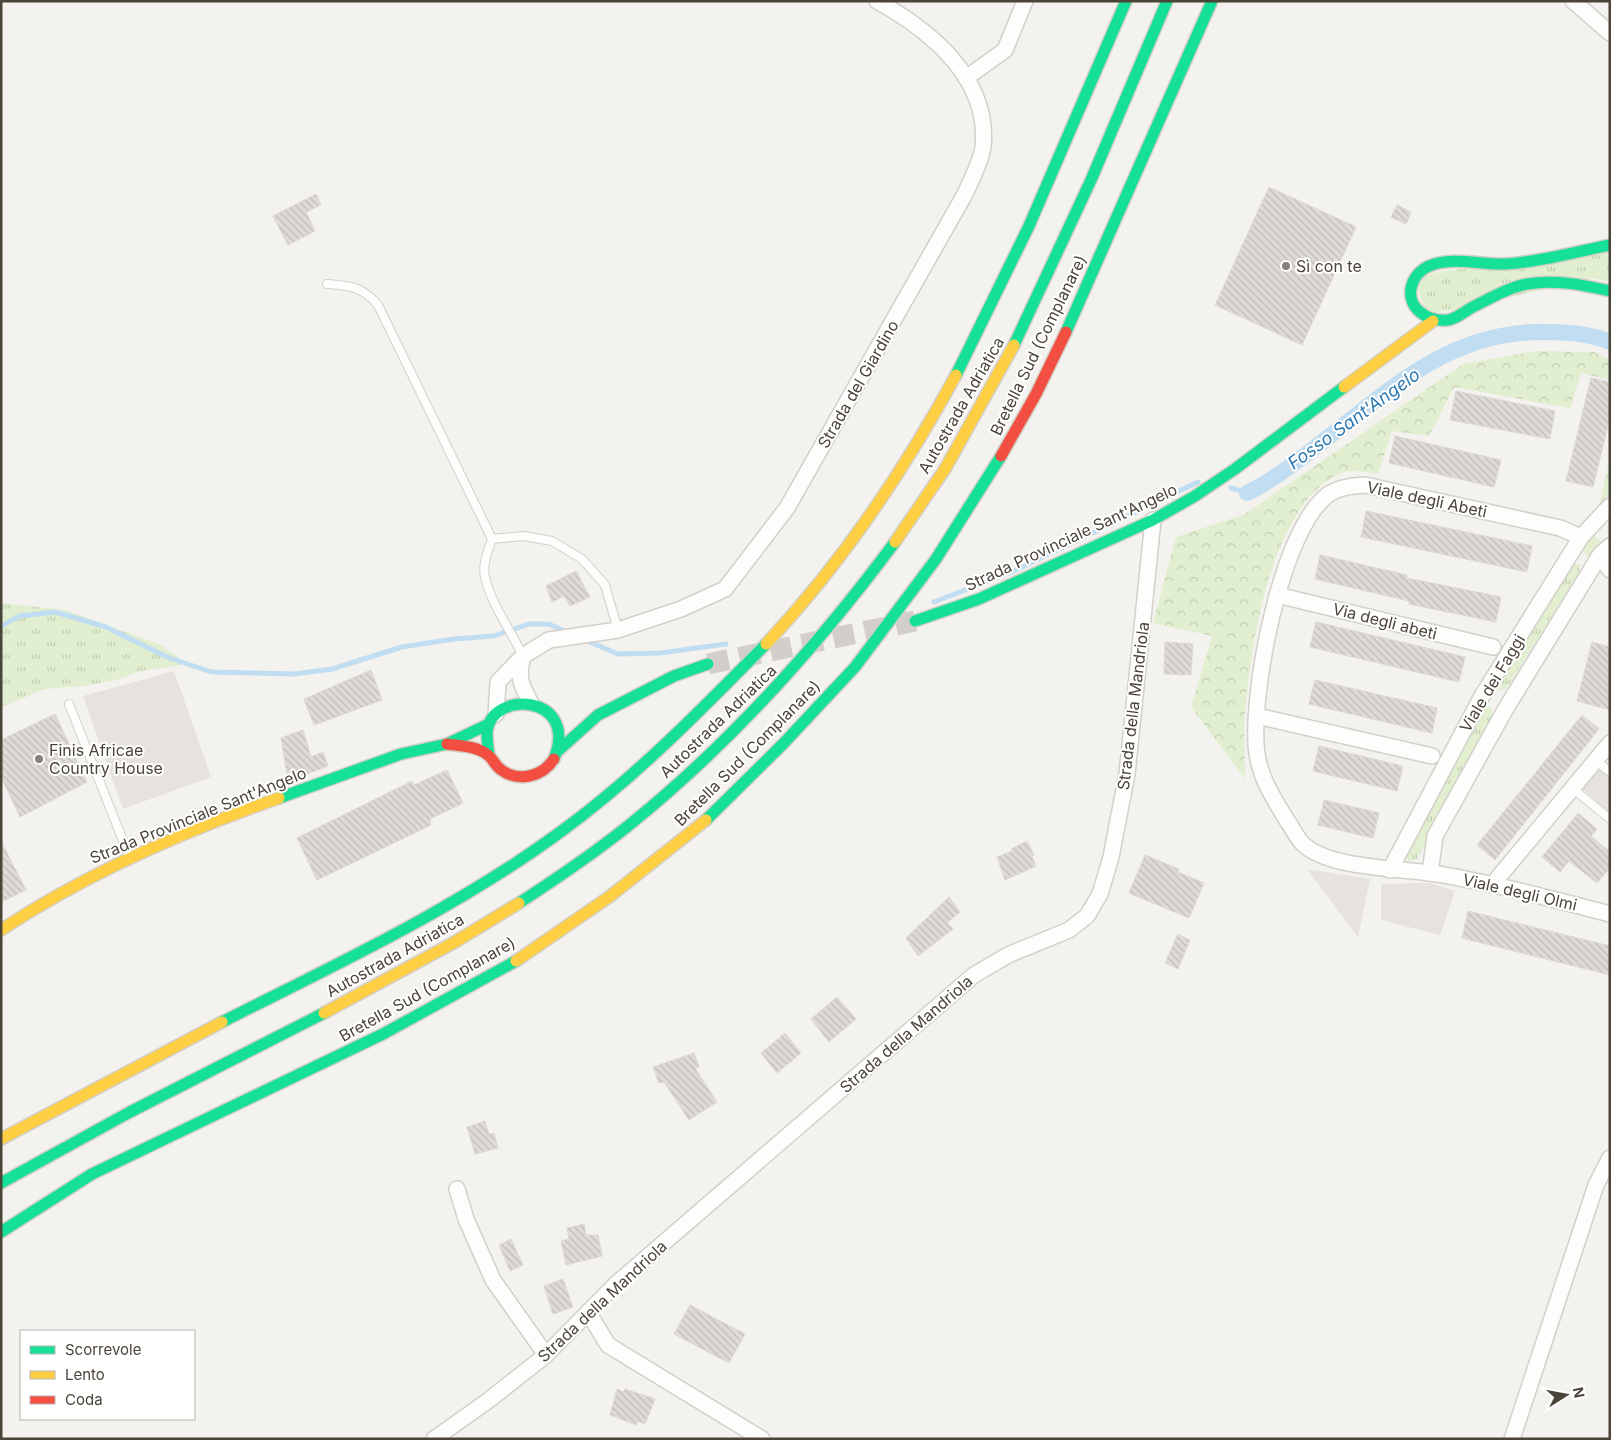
<svg xmlns="http://www.w3.org/2000/svg" width="1611" height="1440" font-family="Inter,sans-serif">
<style>
.grass{fill:url(#grass-tufts)}
.park{fill:url(#park-crowns)}
.parking{fill:#e6e3df}
.lines{fill:none;stroke-linecap:round;stroke-linejoin:round}
.stream{stroke:#c0ddf1;stroke-width:5}
.canal{stroke:#c0ddf1;stroke-width:16}
.building{fill:url(#building-back-hatch);stroke:#dcd9d4}
.secondary-tunnel{stroke:#d2cfca;stroke-width:21;stroke-dasharray:21 11;stroke-linecap:butt}
.lane-casing{stroke:#d2d0cb;stroke-width:10}
.street-casing{stroke:#d2d0cb;stroke-width:18}
.fast-casing{stroke:#d3cfc5;stroke-width:14}
.slow-casing{stroke:#d3cfc5;stroke-width:14}
.jam-casing{stroke:#d3cfc5;stroke-width:14}
.lane{stroke:#fdfdfc;stroke-width:8}
.street{stroke:#fdfdfc;stroke-width:15}
.fast{stroke:#16e098;stroke-width:11}
.slow{stroke:#ffcf43;stroke-width:11}
.jam{stroke:#f24e42;stroke-width:11}
.poi-dot{fill:#868178;stroke:#fff;stroke-width:2}
.labels{text-anchor:middle;stroke-width:4;stroke-linejoin:round;paint-order:stroke}
.poi-label{font-size:16px;fill:#4b4439;stroke:#fff;text-anchor:start}
.street-label{font-size:16px;fill:#4b4439;stroke:#fff}
.water-label{font-size:18px;font-style:italic;fill:#2e7ab2;stroke:#fff}
</style>
<defs>
<pattern id="grass-tufts" width="24" height="20" patternUnits="userSpaceOnUse" patternTransform="scale(1.25)"><rect width="24" height="20" fill="#e1eecf"/><path d="M3 7l-1-3M5 7V3M7 7l1-3M15 17l-1-3M17 17v-4M19 17l1-3" fill="none" stroke="#c3cdb2"/></pattern>
<pattern id="park-crowns" width="20" height="18" patternUnits="userSpaceOnUse" patternTransform="scale(1.25)"><rect width="20" height="18" fill="#e1eecf"/><path d="M2 6a3 3 0 1 1 6 0M12 15a3 3 0 1 1 6 0" fill="none" stroke="#c3cdb2"/></pattern>
<pattern id="building-back-hatch" width="6" height="6" patternUnits="userSpaceOnUse" patternTransform="scale(1.25)"><rect width="6" height="6" fill="#dedbd6"/><path d="M-1 5l2 2M0 0l6 6M5-1l2 2" fill="none" stroke="#c0bdb8"/></pattern>
</defs>
<rect width="100%" height="100%" fill="#f4f2ee"/>
<g class="grass">
<path d="M 1610,251 L 1610,282 L 1592,278 L 1455,310 L 1425,313 L 1418,287 L 1423,277 L 1437,272 Z"/>
<path d="M 1594,535 L 1601,542 L 1600,555 L 1589,557 L 1581,550 L 1581,537 Z"/>
<path d="M 1572,564 L 1580,564 L 1579,573 L 1506,689 L 1499,690 L 1497,681 Z"/>
<path d="M 1,603 L 65,610 L 161,645 L 188,664 L 140,671 L 119,679 L 85,686 L 45,689 L 1,707 Z"/>
<path d="M 1484,707 L 1491,707 L 1493,715 L 1417,859 L 1408,861 L 1405,854 Z"/>
</g>
<g class="park">
<path d="M 1536,351 L 1594,352 L 1610,360 L 1610,380 L 1581,373 L 1570,408 L 1454,387 L 1429,436 L 1392,431 L 1378,474 C 1369,473 1353,469 1344,472 C 1274,497 1252,637 1246,703 C 1243,728 1245,754 1245,779 L 1191,707 L 1212,636 L 1153,623 L 1176,537 L 1245,514 L 1463,364 Z"/>
<path d="M 1610,457 L 1610,493 L 1599,506 Z"/>
</g>
<g class="parking">
<path d="M 174,671 L 211,777 L 123,809 L 83,696 Z"/>
<path d="M 1597,767 L 1610,778 L 1610,812 L 1580,787 Z"/>
<path d="M 1307,869 L 1370,879 L 1358,937 Z"/>
<path d="M 1430,883 L 1455,891 L 1440,935 L 1381,920 L 1381,884 Z"/>
</g>
<g class="lines">
<g class="stream">
<path d="M 1231,488 L 1247,493"/>
<path d="M 934,602 L 1012,572 L 1198,482"/>
<path d="M 1,626 L 20,616 L 55,612 L 106,627 L 167,657 L 211,672 L 294,674 L 332,669 L 402,647 L 454,639 L 494,636 L 529,624 L 549,624 L 568,633"/>
<path d="M 583,639 L 618,654 L 660,653 L 726,644"/>
</g>
<path class="canal" d="M 1247,493 C 1268,483 1285,470 1304,456 C 1377,402 1438,335 1535,332 C 1560,332 1586,332 1610,342"/>
</g>
<g class="building">
<path d="M 1269,187 L 1356,227 L 1302,345 L 1215,305 Z"/>
<path d="M 316,194 L 321,205 L 306,212 L 315,231 L 288,245 L 273,216 Z"/>
<path d="M 1397,205 L 1411,212 L 1406,224 L 1391,217 Z"/>
<path d="M 1591,378 L 1610,382 L 1610,417 L 1593,487 L 1566,481 Z"/>
<path d="M 1456,391 L 1555,411 L 1550,439 L 1450,420 Z"/>
<path d="M 1395,436 L 1501,460 L 1494,487 L 1389,463 Z"/>
<path d="M 1366,511 L 1532,546 L 1527,572 L 1361,537 Z"/>
<path d="M 1320,555 L 1407,575 L 1407,578 L 1501,597 L 1496,622 L 1409,604 L 1409,601 L 1315,579 Z"/>
<path d="M 576,571 L 590,597 L 570,606 L 564,596 L 552,602 L 546,586 Z"/>
<path d="M 1316,622 L 1465,657 L 1459,682 L 1310,647 Z"/>
<path d="M 1165,642 L 1193,644 L 1191,675 L 1164,674 Z"/>
<path d="M 1592,642 L 1610,647 L 1610,710 L 1577,701 Z"/>
<path d="M 371,670 L 382,700 L 314,725 L 304,699 Z"/>
<path d="M 1315,680 L 1437,708 L 1432,733 L 1309,704 Z"/>
<path d="M 55,714 L 87,782 L 20,817 L 1,777 L 1,740 Z"/>
<path d="M 1582,715 L 1599,729 L 1495,860 L 1477,845 Z"/>
<path d="M 303,730 L 311,757 L 323,752 L 328,766 L 288,781 L 281,738 Z"/>
<path d="M 1319,746 L 1403,766 L 1397,791 L 1313,771 Z"/>
<path d="M 447,770 L 463,803 L 430,819 L 431,825 L 317,880 L 297,838 L 412,781 L 414,785 Z"/>
<path d="M 1324,800 L 1379,813 L 1373,838 L 1318,825 Z"/>
<path d="M 1578,813 L 1597,829 L 1591,836 L 1610,852 L 1610,868 L 1597,883 L 1569,861 L 1560,872 L 1542,857 Z"/>
<path d="M 1,841 L 26,890 L 1,902 Z"/>
<path d="M 1027,841 L 1034,855 L 1032,857 L 1036,866 L 1005,880 L 997,857 L 1012,851 L 1011,849 Z"/>
<path d="M 1145,855 L 1179,869 L 1178,872 L 1204,883 L 1189,918 L 1129,893 Z"/>
<path d="M 949,897 L 960,912 L 947,923 L 953,929 L 918,956 L 906,938 Z"/>
<path d="M 1468,911 L 1610,946 L 1610,975 L 1462,938 Z"/>
<path d="M 1178,934 L 1190,940 L 1178,969 L 1165,963 Z"/>
<path d="M 837,997 L 856,1019 L 829,1042 L 811,1019 Z"/>
<path d="M 785,1033 L 801,1053 L 777,1073 L 761,1053 Z"/>
<path d="M 694,1053 L 699,1067 L 695,1068 L 717,1102 L 689,1120 L 664,1082 L 659,1083 L 653,1067 Z"/>
<path d="M 485,1121 L 489,1134 L 494,1133 L 498,1148 L 475,1154 L 467,1127 Z"/>
<path d="M 584,1224 L 586,1235 L 598,1235 L 602,1256 L 566,1265 L 561,1241 L 569,1239 L 567,1228 Z"/>
<path d="M 511,1239 L 523,1265 L 510,1271 L 499,1245 Z"/>
<path d="M 563,1279 L 573,1307 L 553,1314 L 544,1286 Z"/>
<path d="M 690,1305 L 745,1334 L 729,1363 L 674,1334 Z"/>
<path d="M 617,1389 L 624,1392 L 625,1389 L 655,1399 L 645,1424 L 637,1421 L 636,1425 L 610,1415 Z"/>
</g>
<g class="lines">
<path class="secondary-tunnel" d="M 708,664 L 915,621"/>
<defs>
<g id="lane">
<path d="M 327,284 C 351,286 361,286 378,305 L 492,539 C 488,551 482,564 485,577 C 491,604 511,631 523,656"/>
<path d="M 492,539 L 524,536 L 552,541 L 582,559 L 605,585 L 618,630"/>
<path d="M 69,704 L 129,856"/>
<path d="M 1595,760 L 1610,772"/>
<path d="M 1572,788 L 1610,819"/>
</g>
<g id="street">
<path d="M 1573,1 L 1610,33"/>
<path d="M 966,78 L 1005,50 L 1025,1"/>
<path d="M 1581,537 L 1560,528 L 1365,485 C 1352,486 1340,487 1329,494 C 1281,527 1249,698 1257,754 C 1261,780 1274,799 1288,822 C 1293,829 1297,838 1303,844 C 1328,868 1395,868 1429,873 C 1449,875 1469,880 1489,884 C 1529,892 1570,904 1610,914"/>
<path d="M 1600,555 L 1610,570"/>
<path d="M 1277,595 L 1493,647"/>
<path d="M 523,657 C 517,678 521,685 531,703"/>
<path d="M 496,714 L 498,682 L 523,656 L 549,640 L 618,630 L 681,609 L 725,589 L 787,508 L 965,194 C 971,180 981,162 983,147 C 990,79 931,31 877,1"/>
<path d="M 1257,716 L 1432,756"/>
<path d="M 1390,870 L 1482,696 L 1581,537 L 1610,506"/>
<path d="M 1430,873 L 1435,836 L 1505,710 L 1600,555 L 1610,546"/>
<path d="M 1492,885 L 1610,743"/>
<path d="M 457,1189 L 466,1219 L 493,1280 L 546,1355"/>
<path d="M 588,1312 L 608,1345 L 762,1439"/>
<path d="M 434,1439 L 489,1400 L 546,1355 L 616,1284 L 974,975 L 1008,955 L 1069,930 L 1087,916 L 1100,894 L 1111,857 L 1127,774 L 1153,520"/>
<path d="M 1512,1439 L 1596,1185 L 1610,1158"/>
</g>
<g id="fast">
<path d="M 1610,245 C 1575,252 1540,262 1505,264 C 1481,265 1452,256 1429,266 C 1411,274 1403,298 1420,312 C 1428,319 1437,321 1448,320 C 1456,319 1464,312 1471,308 C 1489,299 1507,288 1527,284 C 1555,279 1583,285 1610,291"/>
<path d="M 1066,332 L 1212,1"/>
<path d="M 1014,345 L 1091,180 L 1167,1"/>
<path d="M 956,375 L 1029,226 L 1126,1"/>
<path d="M 915,621 L 979,599 L 1153,520 L 1195,496 L 1235,469 L 1344,387"/>
<path d="M 559,750 L 598,715 L 674,676 L 708,664"/>
<path d="M 489,755 C 488,748 487,739 487,732 C 491,689 580,694 554,759"/>
<path d="M 279,798 L 401,754 L 447,744 L 489,724"/>
<path d="M 706,820 L 783,744 L 855,667 L 936,559 L 1001,456"/>
<path d="M 519,903 C 556,879 593,854 628,826 C 730,744 817,647 895,542"/>
<path d="M 222,1022 C 337,964 455,909 559,833 C 635,778 701,710 766,644"/>
<path d="M 1,1183 L 130,1112 L 324,1013"/>
<path d="M 1,1232 L 92,1174 L 383,1034 L 516,961"/>
</g>
<g id="slow">
<path d="M 1344,387 L 1433,321"/>
<path d="M 895,542 L 945,469 L 1014,345"/>
<path d="M 766,644 C 840,565 904,471 956,375"/>
<path d="M 1,930 C 87,873 181,832 279,798"/>
<path d="M 516,961 L 609,897 L 706,820"/>
<path d="M 324,1013 L 455,942 L 519,903"/>
<path d="M 1,1139 L 222,1022"/>
</g>
<g id="jam">
<path d="M 1001,456 L 1036,394 L 1066,332"/>
<path d="M 447,744 C 460,746 477,746 488,755 C 493,759 495,765 500,769 C 518,783 542,777 554,759"/>
</g>
</defs>
<use href="#lane" class="lane-casing"/>
<use href="#street" class="street-casing"/>
<use href="#fast" class="fast-casing"/>
<use href="#slow" class="slow-casing"/>
<use href="#jam" class="jam-casing"/>
<use href="#lane" class="lane"/>
<use href="#street" class="street"/>
<use href="#fast" class="fast"/>
<use href="#slow" class="slow"/>
<use href="#jam" class="jam"/>
</g>
<g class="poi-dot">
<circle cx="1286" cy="266" r="5"/>
<circle cx="39" cy="759" r="5"/>
</g>
<g class="labels">
<g class="poi-label">
<text x="1296" y="272">Sì con te</text>
<text x="49" y="756">Finis Africae<tspan x="49" dy="18">Country House</tspan></text>
</g>
<g class="street-label">
<text transform="translate(1038 345) rotate(-64)" y="6">Bretella Sud (Complanare)</text>
<text transform="translate(858 384) rotate(-60)" y="6">Strada del Giardino</text>
<text transform="translate(961 405) rotate(-60)" y="6">Autostrada Adriatica</text>
<text transform="translate(1427 499) rotate(12)" y="6">Viale degli Abeti</text>
<text transform="translate(1071 537) rotate(-25)" y="6">Strada Provinciale Sant'Angelo</text>
<text transform="translate(1385 621) rotate(14)" y="6">Via degli abeti</text>
<text transform="translate(1492 683) rotate(-59)" y="6">Viale dei Faggi</text>
<text transform="translate(1133 706) rotate(-83)" y="6">Strada della Mandriola</text>
<text transform="translate(718 721) rotate(-44)" y="6">Autostrada Adriatica</text>
<text transform="translate(747 753) rotate(-45)" y="6">Bretella Sud (Complanare)</text>
<text transform="translate(198 815) rotate(-22)" y="6">Strada Provinciale Sant'Angelo</text>
<text transform="translate(1520 892) rotate(13)" y="6">Viale degli Olmi</text>
<text transform="translate(395 955) rotate(-29)" y="6">Autostrada Adriatica</text>
<text transform="translate(427 989) rotate(-29)" y="6">Bretella Sud (Complanare)</text>
<text transform="translate(906 1034) rotate(-41)" y="6">Strada della Mandriola</text>
<text transform="translate(602 1301) rotate(-43)" y="6">Strada della Mandriola</text>
</g>
<g class="water-label">
<text transform="translate(1354 419) rotate(-36)" y="6">Fosso Sant'Angelo</text>
</g>
</g>
<rect width="1611" height="1440" fill="none" stroke="#4b4439" stroke-width="5"/>
<rect x="20" y="1330" width="175" height="90" fill="#ffffff" stroke="#b7b4b0"/>
<rect x="30" y="1346" width="25" height="8" fill="#16e098" stroke="#b7b4b0"/>
<text x="65" y="1355" font-size="15" fill="#4b4439">Scorrevole</text>
<rect x="30" y="1371" width="25" height="8" fill="#ffcf43" stroke="#b7b4b0"/>
<text x="65" y="1380" font-size="15" fill="#4b4439">Lento</text>
<rect x="30" y="1396" width="25" height="8" fill="#f24e42" stroke="#b7b4b0"/>
<text x="65" y="1405" font-size="15" fill="#4b4439">Coda</text>
<g transform="translate(1566 1395) rotate(79)" stroke="#ffffff" stroke-width="4" paint-order="stroke">
<path d="M0-4L9 19L0 12L-9 19Z" fill="#4b4439"/>
<text y="-8" font-size="14" font-weight="bold" text-anchor="middle" fill="#4b4439">N</text>
</g>
</svg>
